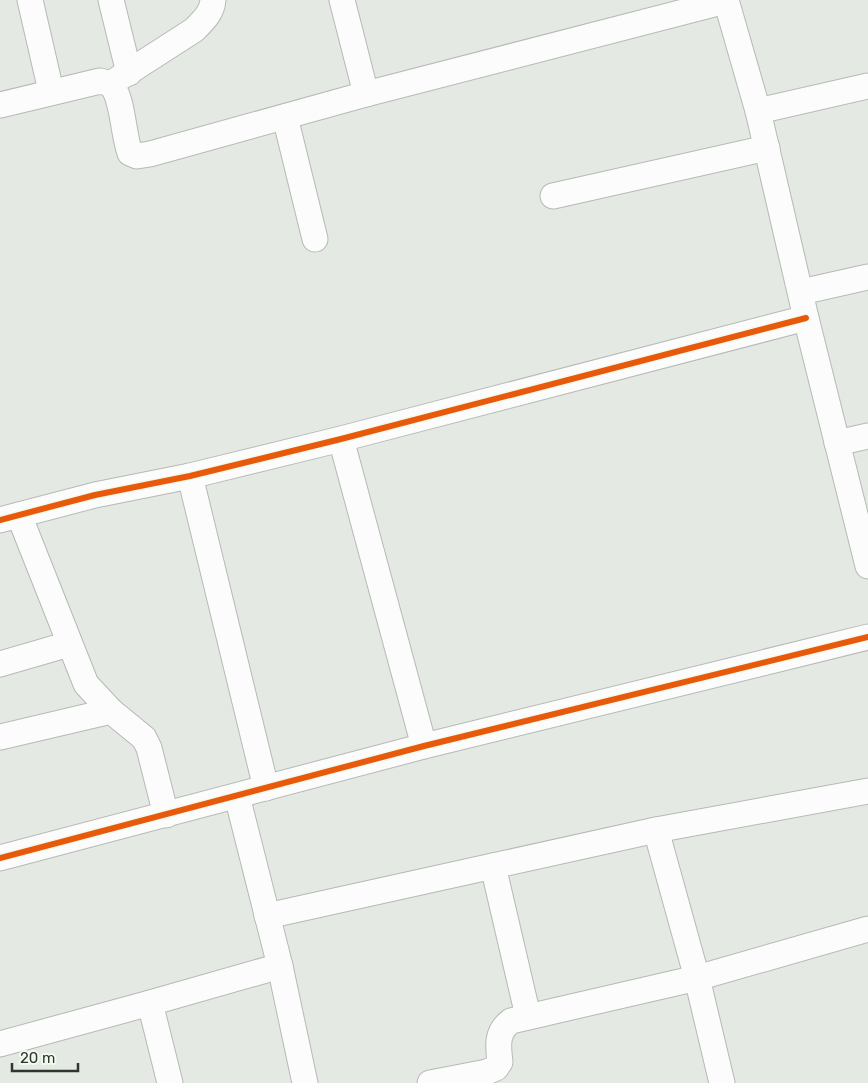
<svg xmlns="http://www.w3.org/2000/svg" width="868" height="1083" font-family="Rubik,sans-serif">
<style>
.lines{fill:none;stroke-linecap:round;stroke-linejoin:round}
.minor-casing{stroke:#b5bab4;stroke-width:27}
.minor{stroke:#fbfcfb;stroke-width:25}
.cycleway-casing{stroke:#f0fbed;stroke-width:9}
.cycleway{stroke:#e8590c;stroke-width:6}
</style>
<rect width="100%" height="100%" fill="#e4eae3"/>
<g class="lines">
<defs>
<g id="minor">
<path d="M 30,0 L 51,91"/>
<path d="M 111,0 L 129,73"/>
<path d="M 342,0 L 366,94"/>
<path d="M 726,0 L 758,111 L 806,318 L 868,566"/>
<path d="M 110,84 L 194,30 C 203,21 212,13 213,0"/>
<path d="M 0,105 L 100,81 C 104,82 108,83 111,85 C 123,97 123,135 130,153 L 137,156 L 150,154 L 366,94 L 726,1"/>
<path d="M 758,111 L 868,86"/>
<path d="M 285,117 L 315,239"/>
<path d="M 553,196 L 767,148"/>
<path d="M 801,292 L 868,277"/>
<path d="M 341,439 L 424,746"/>
<path d="M 837,443 L 868,436"/>
<path d="M 190,476 L 266,788"/>
<path d="M 19,515 L 86,684 L 111,711 L 144,738 L 149,748 L 166,815"/>
<path d="M 0,520 L 95,495 L 190,476 L 341,439 L 806,318"/>
<path d="M 0,664 L 69,644"/>
<path d="M 0,737 L 111,711"/>
<path d="M 237,796 L 280,966 L 305,1083"/>
<path d="M 656,830 L 697,978 L 722,1083"/>
<path d="M 0,858 L 424,746 L 868,637"/>
<path d="M 493,866 L 656,830 L 868,791"/>
<path d="M 267,916 L 493,866 L 528,1016"/>
<path d="M 150,1003 L 280,966"/>
<path d="M 0,1044 L 150,1003 L 170,1083"/>
<path d="M 430,1083 L 487,1072 L 496,1068 L 500,1062 C 498,1046 496,1032 511,1021 L 697,978 L 868,929"/>
</g>
</defs>
<use href="#minor" class="minor-casing"/>
<use href="#minor" class="minor"/>
<defs>
<g id="cycleway">
<path d="M 0,520 L 95,495 L 190,476 L 341,439 L 806,318"/>
<path d="M 0,858 L 424,746 L 868,637"/>
</g>
</defs>
<use href="#cycleway" class="cycleway-casing"/>
<use href="#cycleway" class="cycleway"/>
</g>
<path d="M12 1063v8h66v-8" fill="none" stroke="#313530" stroke-width="2.5"/>
<text x="20" y="1063" font-size="15" fill="#313530" stroke="#f0fbed" stroke-width="4" paint-order="stroke">20 m</text>
</svg>
